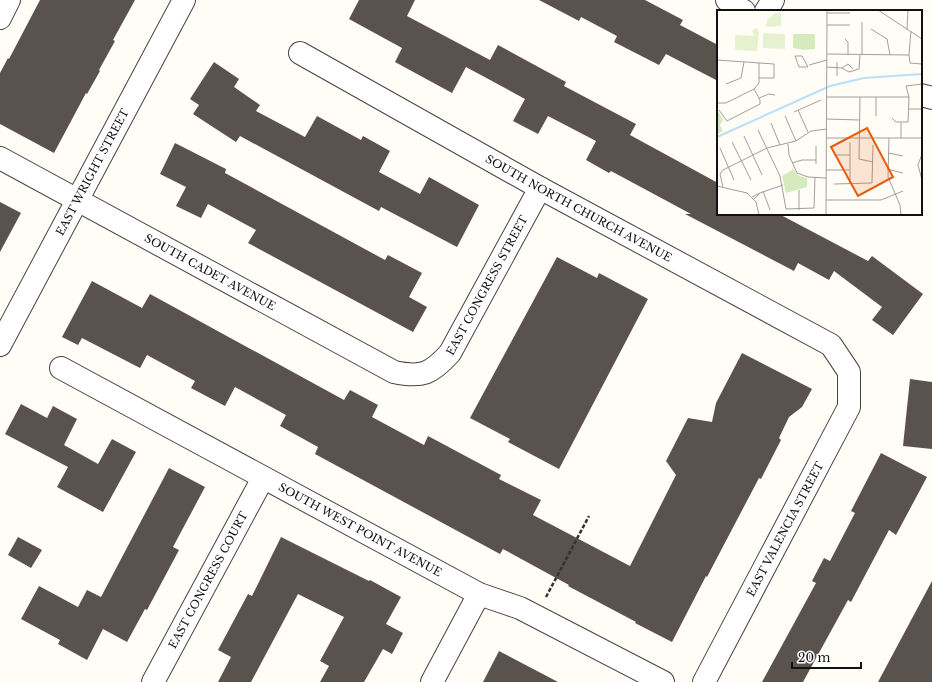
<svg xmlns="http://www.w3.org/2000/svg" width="932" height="682" font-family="'Libre Baskerville',serif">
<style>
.building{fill:#5a524d}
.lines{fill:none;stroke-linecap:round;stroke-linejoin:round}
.minor-casing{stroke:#444;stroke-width:24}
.path{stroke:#333;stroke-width:2.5;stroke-dasharray:4 2;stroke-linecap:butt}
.minor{stroke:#fff;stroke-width:22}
.labels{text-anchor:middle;stroke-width:4;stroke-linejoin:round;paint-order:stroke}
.street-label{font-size:11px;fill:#111;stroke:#fff}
.inset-river{fill:none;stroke:#b9e0f7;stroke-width:2}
.inset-road{fill:none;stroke:#a09f9a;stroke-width:1}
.view{fill:#e8590c;fill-opacity:0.15;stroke:#e8590c;stroke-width:2}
.inset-edge{fill:none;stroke:#111;stroke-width:2}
</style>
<rect width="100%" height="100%" fill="#fffdf5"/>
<g class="building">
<path d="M 40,0 L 135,0 L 113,40 L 115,41 L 99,70 L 100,71 L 87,94 L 86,93 L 54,153 L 0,124 L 0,73 L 8,58 L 9,59 Z"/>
<path d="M 359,0 L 415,0 L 407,16 L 490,60 L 498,45 L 566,82 L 564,86 L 636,124 L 630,135 L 718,183 L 718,214 L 779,214 L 868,261 L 872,256 L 923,294 L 893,335 L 872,320 L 882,307 L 834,271 L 829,280 L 798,263 L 794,271 L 685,214 L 691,214 L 611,171 L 609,173 L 586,160 L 596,141 L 548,116 L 538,134 L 513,121 L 525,99 L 466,67 L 452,93 L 395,62 L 402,48 L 349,19 Z"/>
<path d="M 539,0 L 645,0 L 683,20 L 680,25 L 718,45 L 718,81 L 666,54 L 659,65 L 614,42 L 617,36 L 581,17 L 579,21 Z"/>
<path d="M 214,62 L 239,79 L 234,87 L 260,105 L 256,111 L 305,137 L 317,116 L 361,140 L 363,136 L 390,151 L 379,172 L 420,194 L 429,177 L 479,205 L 457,247 L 381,207 L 379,211 L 240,136 L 236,142 L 193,114 L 199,105 L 190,99 Z"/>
<path d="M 175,143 L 226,169 L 225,173 L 385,260 L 388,255 L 422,273 L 409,297 L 427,307 L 413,332 L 248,243 L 256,230 L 208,204 L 201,218 L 176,206 L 186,187 L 160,174 Z"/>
<path d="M 0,202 L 21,213 L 0,252 Z"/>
<path d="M 557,257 L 597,278 L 599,273 L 648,299 L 559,469 L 508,442 L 510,439 L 470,418 Z"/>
<path d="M 92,281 L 142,308 L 150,294 L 344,400 L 350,390 L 378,405 L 372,417 L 424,445 L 428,436 L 501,475 L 499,479 L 541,500 L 533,515 L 630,566 L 676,475 L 666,461 L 688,418 L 712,422 L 716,403 L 742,353 L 812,389 L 802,407 L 789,417 L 779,438 L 781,440 L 761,479 L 759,478 L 707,577 L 706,576 L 672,642 L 635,623 L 636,622 L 568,586 L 569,585 L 503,549 L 500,554 L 315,454 L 318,447 L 280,426 L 286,415 L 235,387 L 225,406 L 191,388 L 195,381 L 147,355 L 140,368 L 82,338 L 78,345 L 62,337 Z"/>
<path d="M 910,379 L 932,382 L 932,449 L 903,446 Z"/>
<path d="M 21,404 L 47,418 L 53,406 L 77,419 L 64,445 L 98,464 L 112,439 L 136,452 L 103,512 L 57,487 L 68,467 L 5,434 Z"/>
<path d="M 881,453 L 927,477 L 896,535 L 889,530 L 851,602 L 848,600 L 803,682 L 762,682 L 816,583 L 812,581 L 824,558 L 830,561 L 855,513 L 851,511 Z"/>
<path d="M 169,468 L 205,487 L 173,547 L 179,550 L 147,610 L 145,609 L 127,642 L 103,629 L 87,660 L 58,644 L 60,640 L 21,619 L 39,586 L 78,607 L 87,590 L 101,597 Z"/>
<path d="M 18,537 L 42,550 L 31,568 L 8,555 Z"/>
<path d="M 281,537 L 369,581 L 370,580 L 401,597 L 386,624 L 403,633 L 392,654 L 383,649 L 364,682 L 320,682 L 329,666 L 320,661 L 344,617 L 298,594 L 251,682 L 218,682 L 231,657 L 218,650 L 248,594 L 252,596 Z"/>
<path d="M 932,581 L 932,682 L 878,682 Z"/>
<path d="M 499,651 L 558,682 L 483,682 Z"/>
</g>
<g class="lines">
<defs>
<g id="minor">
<path d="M 727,0 L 744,11"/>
<path d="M 766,11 L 773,0"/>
<path d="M 0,18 L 9,0"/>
<path id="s1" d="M 300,53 L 540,188 L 831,345 L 849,372 L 849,407 L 704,682"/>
<path d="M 921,95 L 932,98"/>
<path id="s2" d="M 0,158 L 394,372 C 422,378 431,374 450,353 L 540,188"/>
<path id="s3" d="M 0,345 L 184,0"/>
<path id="s4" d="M 61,368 L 479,594 L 520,608 L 663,682"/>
<path id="s5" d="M 153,682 L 263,478"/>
<path d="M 432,682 L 479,594"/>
</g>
</defs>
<use href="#minor" class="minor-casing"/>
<path class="path" d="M 546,597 L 589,516"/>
<use href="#minor" class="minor"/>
</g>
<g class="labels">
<g class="street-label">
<text dy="4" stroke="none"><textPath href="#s3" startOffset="196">EAST WRIGHT STREET</textPath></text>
<text dy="4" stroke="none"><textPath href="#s1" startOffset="319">SOUTH NORTH CHURCH AVENUE</textPath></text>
<text dy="4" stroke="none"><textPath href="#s2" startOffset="239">SOUTH CADET AVENUE</textPath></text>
<text dy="4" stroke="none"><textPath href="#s2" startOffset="589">EAST CONGRESS STREET</textPath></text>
<text transform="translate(785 529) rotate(-62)" y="4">EAST VALENCIA STREET</text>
<text dy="4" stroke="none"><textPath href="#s4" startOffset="340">SOUTH WEST POINT AVENUE</textPath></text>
<text dy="4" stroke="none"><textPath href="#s5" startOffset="116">EAST CONGRESS COURT</textPath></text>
</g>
</g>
<g transform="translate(717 10)">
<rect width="205" height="205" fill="#fffdf5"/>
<path d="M 76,24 L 98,24 L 98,39 L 87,40 L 76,38 ZM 0,99 L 6,110 L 3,115 L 6,121 L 0,124 ZM 76,159 L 82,166 L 90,168 L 90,177 L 69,183 L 65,166 Z" fill="#d5ebbd"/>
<path d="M 58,3 L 64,3 L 64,16 L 49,17 L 50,10 ZM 40,18 L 42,22 L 40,41 L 18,40 L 18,25 L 37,26 L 35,20 ZM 46,23 L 68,24 L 68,39 L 46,38 Z" fill="#e6f2cf"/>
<path class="inset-river" d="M 0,127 L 113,76 L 147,68 L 205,64"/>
<path class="inset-road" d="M 161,0 L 205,29M 110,3 L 133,3M 110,15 L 133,15M 154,19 L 170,29 L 173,45M 190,19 L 191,0M 128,29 L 131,32 L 131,45M 110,44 L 192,45 L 193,53 L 205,54M 145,45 L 145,12M 192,45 L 194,21M 78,46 L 85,46 L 91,57 L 82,57 ZM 0,50 L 57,54 L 57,68 L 42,68M 120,52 L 120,66M 92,55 L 110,50M 110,57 L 125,58 L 132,62 L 142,59 L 143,45M 125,58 L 131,54 L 136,59M 9,74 L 24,68 L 27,52M 109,87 L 192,87M 143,87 L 142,149 L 156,152M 42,88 L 52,84 L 58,85M 0,93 L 9,93 L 37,79M 192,99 L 205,99M 2,100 L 10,111 L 43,94 L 43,90 L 37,79 L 42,73 L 42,53M 81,100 L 91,122M 77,102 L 104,90M 68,106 L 79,131M 159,106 L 159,87M 175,108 L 179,112 L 191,112 L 192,87 L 189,76 L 205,74M 110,109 L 142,110M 54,113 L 63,135M 184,113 L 184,128M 41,120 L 63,166 L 69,199 L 97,198 L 98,167M 27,126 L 45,165M 110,128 L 205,128M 172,128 L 171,167 L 183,195 L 184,205M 15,132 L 34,170M 133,132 L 133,174M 71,134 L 72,145 L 80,163 L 91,167 L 109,168M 3,138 L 17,170M 171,143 L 186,146M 205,144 L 201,155 L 205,170M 117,145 L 133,145M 75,153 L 85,150 L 99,150M 99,154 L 99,136M 170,159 L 186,163M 109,160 L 132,160M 117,174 L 155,173 L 156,135M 0,176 L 30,183 L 39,192 L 42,205M 6,177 L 3,164 L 6,160 L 50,138 L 79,131 L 94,121 L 110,119M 82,180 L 82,200M 46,181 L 53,200M 43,183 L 66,175M 35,187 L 43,183 L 37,189M 109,190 L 164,190 L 186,181M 109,205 L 110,0"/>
<path class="view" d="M 150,118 L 176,167 L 141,186 L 114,137 Z"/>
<rect width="205" height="205" class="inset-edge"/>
</g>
<path d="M792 662v6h69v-6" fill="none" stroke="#111111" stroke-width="2"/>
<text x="798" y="662" font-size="12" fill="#111111" stroke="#ffffff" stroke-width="3" paint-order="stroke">20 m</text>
</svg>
